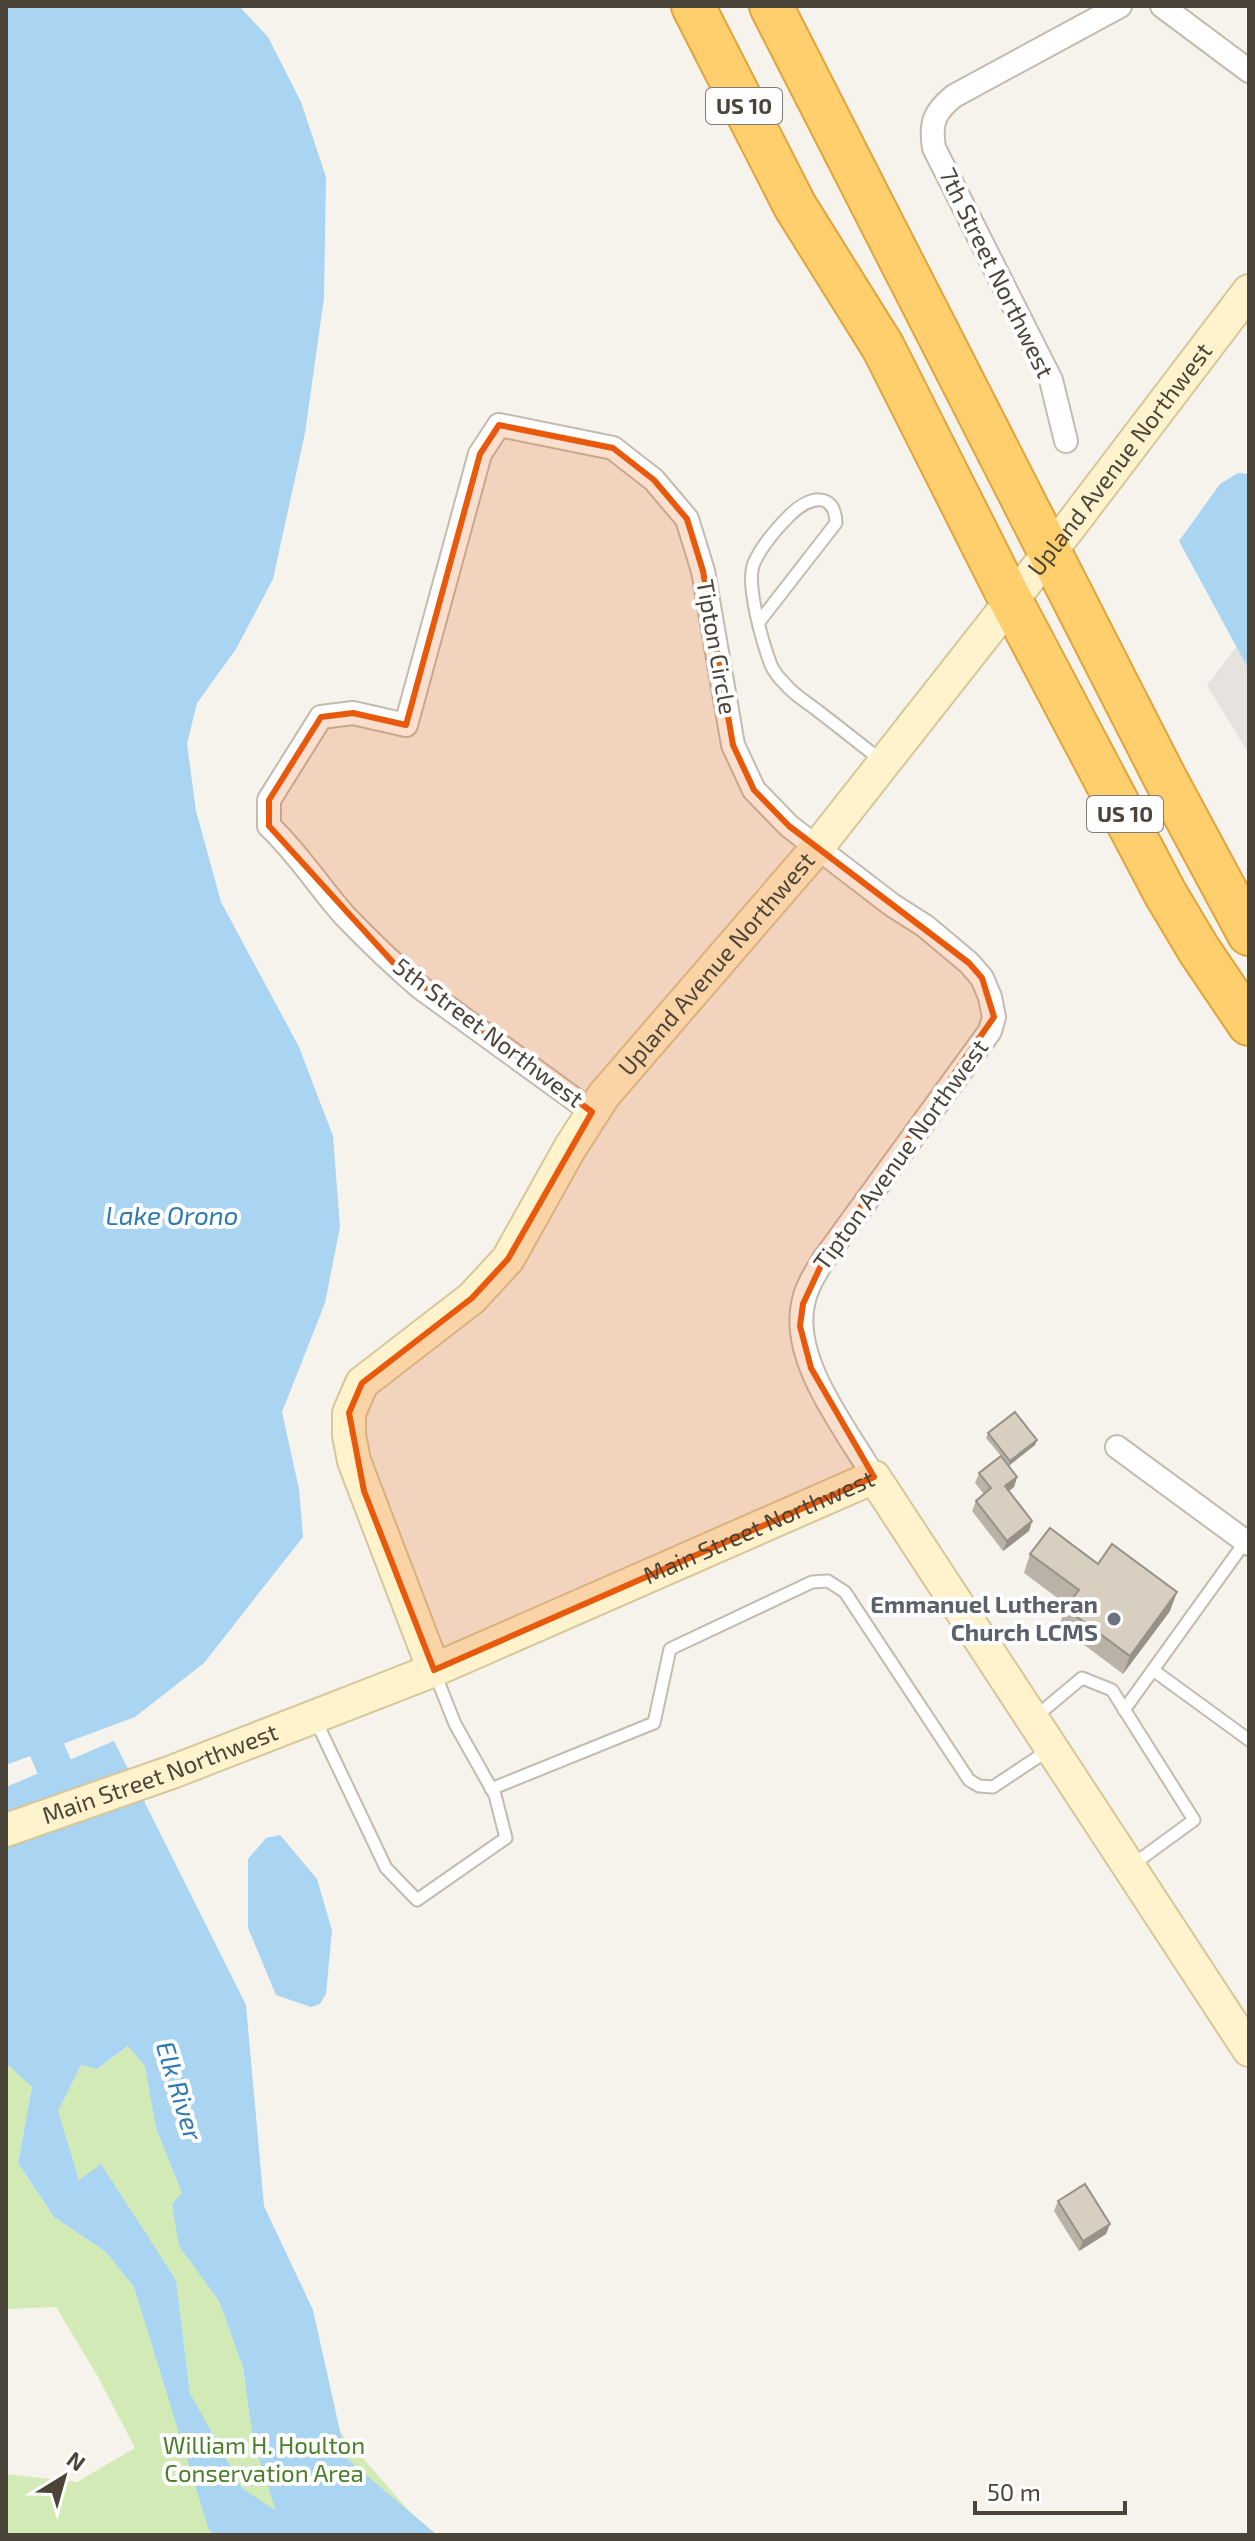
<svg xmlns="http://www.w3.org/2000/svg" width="1255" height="2541" font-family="'Exo 2',sans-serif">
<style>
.industrial{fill:#e6e2dd}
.green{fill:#d2eab5}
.water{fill:#a9d4f2;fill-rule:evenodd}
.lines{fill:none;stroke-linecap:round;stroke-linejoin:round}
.river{stroke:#a9d4f2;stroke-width:36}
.lane-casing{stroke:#c2bbae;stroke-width:15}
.street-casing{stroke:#c2bbae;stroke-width:26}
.secondary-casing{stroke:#d6c79b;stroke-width:36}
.highway-casing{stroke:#e0a43c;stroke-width:46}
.lane{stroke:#fff;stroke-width:11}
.street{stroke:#fff;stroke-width:22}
.secondary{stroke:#fff3cd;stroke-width:32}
.highway{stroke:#ffcf6e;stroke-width:42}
.wall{fill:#bab2a6}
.shaded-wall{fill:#979187}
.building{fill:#d8cfc1;stroke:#979187;stroke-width:2}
.marked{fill:#e8590c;fill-opacity:0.2;stroke:#e8590c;stroke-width:6;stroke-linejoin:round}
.worship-dot{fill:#6b7280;stroke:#fff;stroke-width:3}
.labels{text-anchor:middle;stroke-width:8;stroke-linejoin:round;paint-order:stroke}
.shield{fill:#fff;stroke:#817c74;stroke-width:2}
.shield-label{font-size:22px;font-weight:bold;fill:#4b4439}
.street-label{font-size:24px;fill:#4b4439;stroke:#fff}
.worship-label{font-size:24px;font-weight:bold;fill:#5b616d;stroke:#fff;text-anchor:end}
.park-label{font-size:24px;fill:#4a7f2a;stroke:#fff}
.water-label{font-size:26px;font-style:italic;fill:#2e7ab2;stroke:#fff}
</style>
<rect width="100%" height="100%" fill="#f6f3ec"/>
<path class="industrial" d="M 1249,631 L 1249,754 L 1207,685 Z"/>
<path class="green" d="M 129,2046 L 145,2065 L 156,2128 L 182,2193 L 179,2246 L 219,2301 L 243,2367 L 245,2383 L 280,2363 L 430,2535 L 6,2535 L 6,2474 L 77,2482 L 135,2448 L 97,2375 L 56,2307 L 6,2309 L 6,2063 L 32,2086 L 18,2163 L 54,2217 L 106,2252 L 134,2287 L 177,2423 L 199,2410 L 190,2393 L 176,2280 L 101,2165 L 79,2181 L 57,2111 L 81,2065 L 97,2069 Z"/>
<g class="water">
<path d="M 6,6 L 239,6 L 268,37 L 301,102 L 326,177 L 324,298 L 305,433 L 273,579 L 236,649 L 197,703 L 187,744 L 196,811 L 221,902 L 299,1047 L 333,1136 L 340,1227 L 325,1303 L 282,1412 L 299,1489 L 303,1537 L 204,1663 L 135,1717 L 6,1765 Z"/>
<path d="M 1238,473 L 1249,474 L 1249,670 L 1179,541 L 1220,484 Z"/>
<path d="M 114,1741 L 246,2005 L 264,2206 L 313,2310 L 346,2458 L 437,2535 L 216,2535 L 209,2530 L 134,2287 L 106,2252 L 54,2217 L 18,2163 L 32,2087 L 6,2063 L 6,1787 ZM 128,2046 L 145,2066 L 156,2128 L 182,2193 L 172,2204 L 179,2246 L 219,2301 L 243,2367 L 253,2439 L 276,2511 L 242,2488 L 190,2393 L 176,2280 L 101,2164 L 79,2180 L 58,2111 L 81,2065 L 97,2069 Z"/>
<path d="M 280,1835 L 317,1879 L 332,1930 L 326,1994 L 320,2004 L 311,2007 L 276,1995 L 248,1928 L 248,1859 L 266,1838 Z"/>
</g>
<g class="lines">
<path class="river" d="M 6,1629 L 47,1750 L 74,1811"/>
<defs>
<g id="lane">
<path d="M 759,622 L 836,523 C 835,490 808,497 790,515 C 776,529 762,545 754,563 C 745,583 763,644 771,665 C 774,672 780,679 785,684 C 794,695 808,703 818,711 C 839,727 860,744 881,760"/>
<path d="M 1153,1670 L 1249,1740"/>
<path d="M 1124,1710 L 1245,1542"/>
<path d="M 1034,1718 L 1082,1678 L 1112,1690 L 1194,1820 L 1131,1866"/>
<path d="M 316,1721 L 386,1868 L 417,1900 L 506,1838 L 495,1795 L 455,1724 L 434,1671"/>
<path d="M 491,1789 L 654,1723 L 670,1649 L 812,1582 L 828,1581 L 845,1592 L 969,1780 L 979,1786 L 993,1787 L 1050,1749"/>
</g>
<g id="street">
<path d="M 1162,6 L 1249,71"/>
<path d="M 1066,441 L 1051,380 L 934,148 C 930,123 934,112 954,96 L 1120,6"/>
<path d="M 592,1112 L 421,988 C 395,966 369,941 345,916 C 319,887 298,853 269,826 L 269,800 L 321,717 L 353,713 L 406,725 L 480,454 L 499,425 L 613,448 L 654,480 L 687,519 L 703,571 L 733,745 L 754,790 L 789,826 L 892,905 L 925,926 L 969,963 L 982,978 L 990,997 L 994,1017 L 990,1031 L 824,1259 C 815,1274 806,1287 803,1304 C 791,1361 846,1429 874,1477"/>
<path d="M 1117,1447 L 1249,1544"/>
</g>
<g id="secondary">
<path id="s1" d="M 434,1670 L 354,1461 L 349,1435 L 349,1413 L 362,1383 L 472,1298 L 508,1259 L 570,1148 L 604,1095 L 817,848 L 1071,525 L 1249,291"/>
<path id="s2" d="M 6,1830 L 172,1772 L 434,1670 L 874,1477 L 1249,2050"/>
</g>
<g id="highway">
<path d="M 693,6 L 795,206 L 883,347 L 1010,599 L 1165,893 L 1199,950 L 1249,1024"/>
<path d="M 771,6 L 1165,778 L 1249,934"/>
</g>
</defs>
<use href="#lane" class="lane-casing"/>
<use href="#street" class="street-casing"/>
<use href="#secondary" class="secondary-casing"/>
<use href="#highway" class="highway-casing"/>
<use href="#lane" class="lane"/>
<use href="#street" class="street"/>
<use href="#secondary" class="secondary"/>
<use href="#highway" class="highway"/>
</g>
<g class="wall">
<path d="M 988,1433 L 1037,1440 L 1035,1445 L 1009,1466 L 1017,1477 L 1014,1487 L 1009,1491 L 1032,1521 L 1029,1531 L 1003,1551 L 972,1511 L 976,1501 L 984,1494 L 975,1483 L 979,1473 L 1001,1456 L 986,1438 Z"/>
<path d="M 1030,1554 L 1098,1564 L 1170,1611 L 1123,1674 L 1059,1626 L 1067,1605 L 1024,1573 Z"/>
<path d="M 1058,2201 L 1110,2224 L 1106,2234 L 1079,2251 L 1054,2211 Z"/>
</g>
<g class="shaded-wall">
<path d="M 1037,1440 L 1035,1445 L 1008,1466 L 1010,1461 Z"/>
<path d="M 1017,1477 L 1014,1487 L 1002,1496 L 1005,1486 Z"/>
<path d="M 1032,1521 L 1029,1531 L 1003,1551 L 1007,1541 Z"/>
<path d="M 1177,1592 L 1170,1611 L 1123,1674 L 1130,1656 Z"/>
<path d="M 1110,2224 L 1106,2234 L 1079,2251 L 1083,2241 Z"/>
</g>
<g class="building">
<path d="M 1015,1412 L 1037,1440 L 1010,1461 L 988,1433 Z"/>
<path d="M 1001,1456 L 1017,1477 L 1005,1486 L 1032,1521 L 1007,1541 L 976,1501 L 991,1488 L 979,1473 Z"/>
<path d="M 1050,1528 L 1098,1564 L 1112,1544 L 1177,1592 L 1130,1656 L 1065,1608 L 1079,1590 L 1030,1554 Z"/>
<path d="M 1085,2184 L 1110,2224 L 1083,2241 L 1058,2201 Z"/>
</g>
<path class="marked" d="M 499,425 L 613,448 L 654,480 L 687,519 L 703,571 L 733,745 L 754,790 L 789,826 L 969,963 L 982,978 L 994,1017 L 824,1259 L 803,1304 L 800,1326 L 811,1368 L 874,1477 L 434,1670 L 364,1491 L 349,1413 L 362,1383 L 472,1298 L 508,1259 L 592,1112 L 398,968 L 269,826 L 269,800 L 321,717 L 353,713 L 406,725 L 480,454 Z"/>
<circle class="worship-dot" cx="1114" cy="1619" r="8"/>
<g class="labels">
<g class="shield">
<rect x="706" y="88" width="76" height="36" rx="6"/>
<rect x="1087" y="796" width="76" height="36" rx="6"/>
</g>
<g class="shield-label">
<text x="744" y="114">US 10</text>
<text x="1125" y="822">US 10</text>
</g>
<g class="street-label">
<text transform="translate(996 273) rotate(64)" y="8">7th Street Northwest</text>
<text dy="8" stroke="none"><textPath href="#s1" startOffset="1506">Upland Avenue Northwest</textPath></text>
<text transform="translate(716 647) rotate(80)" y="8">Tipton Circle</text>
<text dy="8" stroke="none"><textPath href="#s1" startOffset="860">Upland Avenue Northwest</textPath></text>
<text transform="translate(488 1033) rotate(37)" y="8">5th Street Northwest</text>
<text transform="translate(901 1155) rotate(-54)" y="8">Tipton Avenue Northwest</text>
<text dy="8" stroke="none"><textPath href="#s2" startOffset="812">Main Street Northwest</textPath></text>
<text dy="8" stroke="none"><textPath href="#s2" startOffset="164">Main Street Northwest</textPath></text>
</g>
<g class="worship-label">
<text x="1098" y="1613">Emmanuel Lutheran<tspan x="1098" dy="28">Church LCMS</tspan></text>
</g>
<g class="park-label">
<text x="264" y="2454">William H. Houlton<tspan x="264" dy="28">Conservation Area</tspan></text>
</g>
<g class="water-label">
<text x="172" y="1225">Lake Orono</text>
<text transform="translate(179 2091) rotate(73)" y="9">Elk River</text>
</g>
</g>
<rect width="1255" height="2541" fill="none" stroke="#4b4439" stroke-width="16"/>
<g transform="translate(64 2477) rotate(37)" stroke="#ffffff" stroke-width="6" paint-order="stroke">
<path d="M0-6L14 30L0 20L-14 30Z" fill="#4b4439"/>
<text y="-12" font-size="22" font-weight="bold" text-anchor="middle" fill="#4b4439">N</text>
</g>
<path d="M975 2501v12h150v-12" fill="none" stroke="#4b4439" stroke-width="4"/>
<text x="987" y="2501" font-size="24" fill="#4b4439" stroke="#ffffff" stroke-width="6" paint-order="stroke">50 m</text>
</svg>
